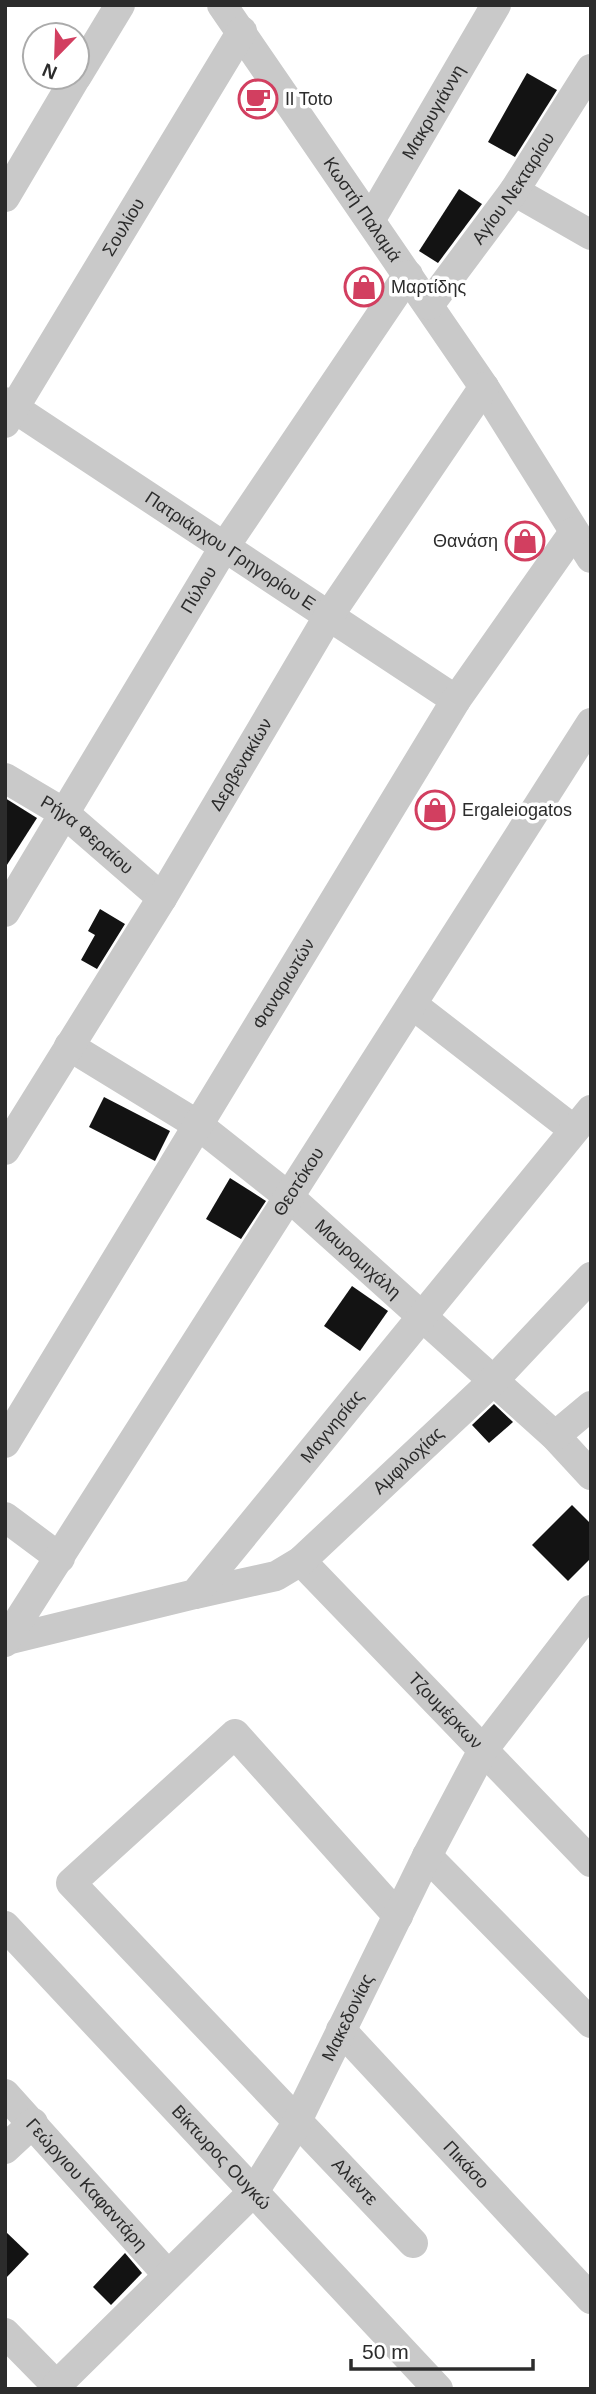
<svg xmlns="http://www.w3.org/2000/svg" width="596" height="2394" font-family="Arial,sans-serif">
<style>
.building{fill:#131313}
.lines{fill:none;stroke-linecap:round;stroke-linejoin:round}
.minor{stroke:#c9c9c9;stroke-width:30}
.labels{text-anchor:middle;stroke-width:7;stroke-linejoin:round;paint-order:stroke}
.poi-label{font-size:18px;fill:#2c2c2c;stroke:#fff;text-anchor:start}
.street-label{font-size:18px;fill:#2c2c2c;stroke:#fff}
</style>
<rect width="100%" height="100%" fill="#fff"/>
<g class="building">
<path d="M 527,73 L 557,90 L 515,157 L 488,142 Z"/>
<path d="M 459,189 L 482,204 L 438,263 L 419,251 Z"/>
<path d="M 5,798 L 37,818 L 5,868 Z"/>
<path d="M 100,909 L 125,924 L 97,969 L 81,960 L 95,935 L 88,931 Z"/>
<path d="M 104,1097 L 170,1131 L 155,1161 L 89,1127 Z"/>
<path d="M 230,1178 L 266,1201 L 241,1239 L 206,1219 Z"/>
<path d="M 352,1286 L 388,1311 L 360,1351 L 324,1326 Z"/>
<path d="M 494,1404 L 513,1422 L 489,1443 L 472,1425 Z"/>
<path d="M 572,1505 L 591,1524 L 591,1558 L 568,1581 L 532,1545 Z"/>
<path d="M 5,2231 L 29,2254 L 5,2279 Z"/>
<path d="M 125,2253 L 142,2273 L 111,2305 L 93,2287 Z"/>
</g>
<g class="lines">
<g class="minor">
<path id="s1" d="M 222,5 L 484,387 L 591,558"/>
<path d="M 77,76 L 120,5"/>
<path d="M 514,191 L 591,235"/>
<path d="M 5,197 L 76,77"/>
<path id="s2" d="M 371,219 L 496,5"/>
<path id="s3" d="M 429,305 L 514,191 L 591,69"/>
<path id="s4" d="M 5,402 L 456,700"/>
<path id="s5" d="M 5,423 L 242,31"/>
<path id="s6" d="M 5,778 L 64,813 L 162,898"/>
<path id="s7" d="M 5,912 L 223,549 L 408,275"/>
<path d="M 413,1005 L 574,1130"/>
<path id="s8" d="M 69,1046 L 198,1125 L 289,1197 L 555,1436 L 591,1475"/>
<path id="s9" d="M 5,1150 L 162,898 L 328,617 L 484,387"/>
<path d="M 555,1436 L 591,1406"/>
<path id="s10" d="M 5,1443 L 456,700 L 574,532"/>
<path d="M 5,1517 L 60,1558"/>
<path id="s11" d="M 301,1561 L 591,1862"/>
<path id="s12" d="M 195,1594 L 276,1576 L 301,1561 L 492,1382 L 591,1277"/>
<path id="s13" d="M 7,1640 L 195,1594 L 591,1110"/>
<path id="s14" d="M 5,1642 L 591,723"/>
<path d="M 427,1856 L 591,2023"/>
<path id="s15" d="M 398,1916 L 235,1734 L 71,1883 L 413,2243"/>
<path id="s16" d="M 5,1926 L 438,2389"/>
<path id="s17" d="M 341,2030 L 591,2299"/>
<path id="s18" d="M 5,2094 L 168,2275"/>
<path d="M 5,2149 L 33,2123"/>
<path d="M 5,2333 L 60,2389"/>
<path id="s19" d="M 57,2385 L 255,2190 L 292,2131 L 427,1856 L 483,1750 L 591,1610"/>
</g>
</g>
<defs>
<symbol id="cafe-ring" viewBox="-11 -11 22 22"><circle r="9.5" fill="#fff" stroke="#d23f60" stroke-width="1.5"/><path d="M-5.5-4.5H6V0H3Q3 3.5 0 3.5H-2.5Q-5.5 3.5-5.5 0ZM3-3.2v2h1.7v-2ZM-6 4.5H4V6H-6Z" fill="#d23f60"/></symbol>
<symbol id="shop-ring" viewBox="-11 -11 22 22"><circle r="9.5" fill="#fff" stroke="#d23f60" stroke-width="1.5"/><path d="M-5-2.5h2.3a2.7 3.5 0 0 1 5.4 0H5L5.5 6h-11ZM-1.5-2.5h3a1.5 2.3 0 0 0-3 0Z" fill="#d23f60"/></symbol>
</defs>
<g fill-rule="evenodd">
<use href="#cafe-ring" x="236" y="77" width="44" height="44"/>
<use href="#shop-ring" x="342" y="265" width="44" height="44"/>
<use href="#shop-ring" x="503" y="519" width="44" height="44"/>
<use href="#shop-ring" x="413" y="788" width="44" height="44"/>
</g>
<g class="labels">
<g class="poi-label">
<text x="285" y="105">Il Toto</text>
<text x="391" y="293">Μαρτίδης</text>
<text x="498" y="547" text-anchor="end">Θανάση</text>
<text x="462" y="816">Ergaleiogatos</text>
</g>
<g class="street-label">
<text dy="6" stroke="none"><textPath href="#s2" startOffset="124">Μακρυγιάννη</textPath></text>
<text dy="6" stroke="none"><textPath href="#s3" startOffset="144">Αγίου Νεκταρίου</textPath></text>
<text dy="6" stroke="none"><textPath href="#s1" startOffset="248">Κωστή Παλαμά</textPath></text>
<text dy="6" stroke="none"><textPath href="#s5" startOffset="229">Σουλίου</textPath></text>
<text dy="6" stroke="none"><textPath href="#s4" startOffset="270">Πατριάρχου Γρηγορίου Ε</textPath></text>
<text dy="6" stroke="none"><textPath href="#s7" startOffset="376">Πύλου</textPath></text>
<text dy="6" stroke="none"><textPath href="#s9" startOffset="452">Δερβενακίων</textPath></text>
<text dy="6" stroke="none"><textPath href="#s6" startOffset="100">Ρήγα Φεραίου</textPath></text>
<text dy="6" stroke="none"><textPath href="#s10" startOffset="537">Φαναριωτών</textPath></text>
<text dy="6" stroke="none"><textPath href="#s14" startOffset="546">Θεοτόκου</textPath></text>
<text dy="6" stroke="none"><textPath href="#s8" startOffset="360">Μαυρομιχάλη</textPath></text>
<text dy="6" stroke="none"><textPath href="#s13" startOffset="410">Μαγνησίας</textPath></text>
<text dy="6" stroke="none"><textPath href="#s12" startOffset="259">Αμφιλοχίας</textPath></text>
<text dy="6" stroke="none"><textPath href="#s11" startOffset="208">Τζουμέρκων</textPath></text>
<text dy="6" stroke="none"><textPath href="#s19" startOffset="474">Μακεδονίας</textPath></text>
<text dy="6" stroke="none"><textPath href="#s16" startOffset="317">Βίκτωρος Ουγκώ</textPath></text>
<text dy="6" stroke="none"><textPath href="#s17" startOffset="184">Πικάσο</textPath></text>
<text dy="6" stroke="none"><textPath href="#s15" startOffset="878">Αλιέντε</textPath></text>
<text dy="6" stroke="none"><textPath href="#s18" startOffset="122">Γεώργιου Καφαντάρη</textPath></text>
</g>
</g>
<rect width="596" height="2394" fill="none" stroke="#2c2c2c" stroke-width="14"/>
<g transform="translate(56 56) rotate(203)"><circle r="33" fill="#ffffff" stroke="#ababab" stroke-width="2"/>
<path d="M0-5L12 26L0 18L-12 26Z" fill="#d23f60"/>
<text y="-10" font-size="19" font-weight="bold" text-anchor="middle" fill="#2c2c2c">N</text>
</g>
<path d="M351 2359v10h182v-10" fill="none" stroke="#2c2c2c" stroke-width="3.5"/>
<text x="362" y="2359" font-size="21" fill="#2c2c2c" stroke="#ffffff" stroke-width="5" paint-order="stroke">50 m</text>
</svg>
